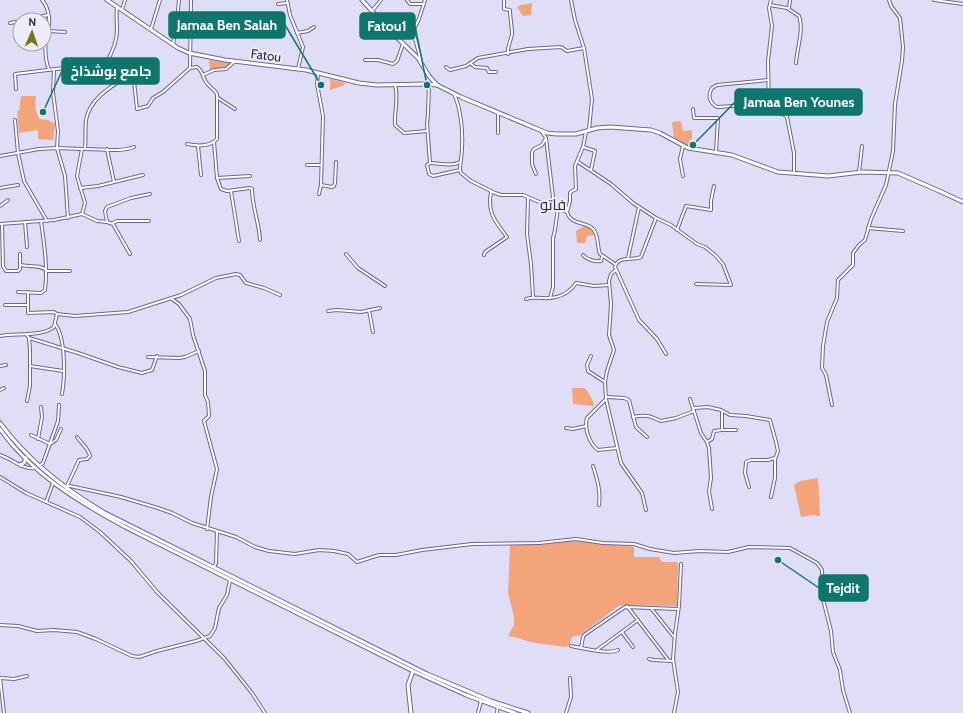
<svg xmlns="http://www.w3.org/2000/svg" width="963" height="713" font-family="Cabin,Cairo,sans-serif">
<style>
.green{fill:#f3a47b}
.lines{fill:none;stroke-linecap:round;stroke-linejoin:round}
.street-casing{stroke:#6b6599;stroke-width:4}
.secondary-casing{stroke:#6b6599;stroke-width:5}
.street{stroke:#fff;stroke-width:2}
.secondary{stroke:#fff;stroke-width:3}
.labels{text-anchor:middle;stroke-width:4;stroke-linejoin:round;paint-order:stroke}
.street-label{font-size:13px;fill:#2c2a40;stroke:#ededf9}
.quarter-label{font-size:15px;fill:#302857;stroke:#ededf9}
.leader{fill:none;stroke:#0f766e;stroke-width:1.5}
.callout-dot{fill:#0f766e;stroke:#ededf9;stroke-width:1.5}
.callout{fill:#0f766e;stroke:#0f766e;stroke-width:1.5}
.callout-label{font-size:14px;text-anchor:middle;font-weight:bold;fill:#fff}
</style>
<rect width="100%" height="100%" fill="#dfdef6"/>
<g class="green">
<path d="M 532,3 L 531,15 L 523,16 L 517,7 L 521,5 Z"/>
<path d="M 209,60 L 231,63 L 229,68 L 210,70 Z"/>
<path d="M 330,79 L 345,83 L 344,85 L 330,90 Z"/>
<path d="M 21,96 L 36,96 L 35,108 L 39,119 L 48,120 L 55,124 L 53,140 L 38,139 L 38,130 L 19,133 L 17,111 L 19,111 Z"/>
<path d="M 679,121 L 681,122 L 683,131 L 692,130 L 692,139 L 690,139 L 689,146 L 683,145 L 674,139 L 672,122 Z"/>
<path d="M 584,226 L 591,229 L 595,235 L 587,236 L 585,243 L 577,243 L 576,231 Z"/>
<path d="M 572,388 L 584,388 L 587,390 C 589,396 594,400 594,406 L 573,404 Z"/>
<path d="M 818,478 L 820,516 L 812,515 L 801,517 L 794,485 L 800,481 Z"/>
<path d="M 581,541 L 630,546 L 634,547 L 634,557 L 659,557 L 662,562 L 678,562 L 677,606 L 620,605 L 580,635 L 572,637 L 569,646 L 565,647 L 530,642 L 518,638 L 508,636 L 514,625 L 514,617 L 508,593 L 510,545 Z"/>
</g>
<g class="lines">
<defs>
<g id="street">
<path d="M 42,0 C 48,6 50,18 49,27 C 49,30 47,32 46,35 C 45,45 45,60 49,70"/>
<path d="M 287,0 L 290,15 L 303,47 L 298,69"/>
<path d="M 407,0 L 410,4 L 423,4"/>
<path d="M 504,0 L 504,9 L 510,10 C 510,18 512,26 512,34 C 511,41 507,46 508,54"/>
<path d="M 571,0 L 575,20 L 584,48 L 592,99 L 589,130"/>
<path d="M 771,0 L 769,8 L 772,26 L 768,61 L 769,109 L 771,112 L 783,114 L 787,117 L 794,153 L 794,173"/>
<path d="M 934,0 L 963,4"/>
<path d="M 278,4 L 287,3"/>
<path d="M 770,5 L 787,8 L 799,16 C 804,30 797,48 796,63"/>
<path d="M 789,8 L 790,0"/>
<path d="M 122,10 L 125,0"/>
<path d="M 372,11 L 381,0"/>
<path d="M 25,20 L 48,15"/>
<path d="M 10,23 L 20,21"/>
<path d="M 151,29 L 160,0"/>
<path d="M 48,31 L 65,32"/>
<path d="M 297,33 L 308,31 L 314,27"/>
<path d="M 173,44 L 177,20 L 179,0"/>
<path d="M 365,60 L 378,60 L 393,64 L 397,61 L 403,44"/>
<path d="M 421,61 L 413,31 L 419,19 L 425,0"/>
<path d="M 106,63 L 120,60 L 128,60 L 134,81 L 137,109 L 148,106 L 153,98 L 163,92 L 190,68 L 197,67 C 203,71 202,76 206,82 C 209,87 214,89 217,94 L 217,139 C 210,147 197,146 187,144"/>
<path d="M 470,63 L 475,67 L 487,68 L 489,72 L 496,72"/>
<path d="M 446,67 L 450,70 L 466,66 L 478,58 L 528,49 L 561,47 L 567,51 L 584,48"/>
<path d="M 190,68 L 191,0"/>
<path d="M 54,69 L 53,92 L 58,131 L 57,148 L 65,176 L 68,218"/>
<path d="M 318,73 L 317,84 L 323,116 L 321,185 L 319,194"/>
<path d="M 203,75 L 214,70 L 226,69 L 234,62"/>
<path d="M 768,80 L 717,85 L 712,88 C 707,96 710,103 717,107 L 768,104"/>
<path d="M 429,84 L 428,114 L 427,124 L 430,163 L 427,165 L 429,174 L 433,176 L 460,170"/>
<path d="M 395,85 C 399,97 394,112 395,125 L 404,133 L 427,131"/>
<path d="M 16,89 L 15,74 L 64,68 L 96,66 L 106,63 C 112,53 117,42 117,30 C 117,22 116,15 117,7"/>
<path d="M 454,94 C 461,109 463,131 462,148 C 462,155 460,163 460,170 L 461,173 L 471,181 L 495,193 L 501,195 L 523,195 L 544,204 L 554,206 L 567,212 C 571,226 586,221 593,229 C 599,235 597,247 600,254 L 615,264"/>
<path d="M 218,98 L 235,109"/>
<path d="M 693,109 L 694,118 L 718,118 L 716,152"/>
<path d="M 498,113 L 498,133"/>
<path d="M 15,120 L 18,153 L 24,181 L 47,221"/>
<path d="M 546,138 L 554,206"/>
<path d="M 214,142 L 217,178 L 221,189 L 227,191 L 250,188 L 252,189 C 252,206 259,222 260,240"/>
<path d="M 198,146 L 201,175"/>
<path d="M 683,146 L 680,159 L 683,176"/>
<path d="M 583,147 L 595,151 L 591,170"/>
<path d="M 85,148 C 86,139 85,129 86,120 C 90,97 114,85 131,74"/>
<path d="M 107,149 L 114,182"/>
<path d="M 0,156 L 39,149 L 57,148 L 82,149"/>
<path d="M 578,162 L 611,184 L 633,203 L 656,218 L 671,225 L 697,244 L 705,247 L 715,255 L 723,264 L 731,285 L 696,284"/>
<path d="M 430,163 C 440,163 452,167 460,162"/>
<path d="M 307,165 L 320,165"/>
<path d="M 859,172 L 862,146"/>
<path d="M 536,174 L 532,164 L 532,152 L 534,149 L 542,145 L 546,138 L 542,132"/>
<path d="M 217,178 L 250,176"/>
<path d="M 321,185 L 332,187 L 334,186 L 335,183 L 336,162"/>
<path d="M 0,188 L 18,185"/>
<path d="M 80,188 L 98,186 L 143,175"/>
<path d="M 231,191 L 239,241"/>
<path d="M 528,198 L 527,234 L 531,264 L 533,297"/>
<path d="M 0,206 L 8,200"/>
<path d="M 567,212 L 570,201 L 570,193 L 572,191 L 576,189 L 575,166 L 583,147 L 586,132"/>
<path d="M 82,214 L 85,203 L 77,176 L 82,149 C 98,148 119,153 134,147"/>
<path d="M 656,218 L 641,257 C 633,261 618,255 615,267 L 639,320 L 657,339 L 666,354"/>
<path d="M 25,222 L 27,247"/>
<path d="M 107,222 L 105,211 L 107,207 L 131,198 L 150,194"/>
<path d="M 113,223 L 117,221 L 149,221"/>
<path d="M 0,224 L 54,220 L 82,214 L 97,221 L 107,222 L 113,224 L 130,254"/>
<path d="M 2,224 L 3,266 L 6,271 L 18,271 L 20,269 L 20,265 C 28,267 41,264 47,271 L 70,271"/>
<path d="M 868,228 L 903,231"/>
<path d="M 677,230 L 686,206 L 711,210 L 711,201 L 714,186"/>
<path d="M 346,254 L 358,268 L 385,286"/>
<path d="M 484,255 L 485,252 L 507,237 C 495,221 487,213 491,192"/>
<path d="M 583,255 C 587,260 596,262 601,261 L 602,257"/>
<path d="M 628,258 L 639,207"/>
<path d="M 20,265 L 20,254"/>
<path d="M 616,270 L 611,274 L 609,281 L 611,304 L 609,335 L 614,350 L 607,371 L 605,382 L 606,399 L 621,463 L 642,493 L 646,510"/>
<path d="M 18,292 L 41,293 L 45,290 C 48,266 44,244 41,221"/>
<path d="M 28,292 L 28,313 L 54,312 L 57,314 L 75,316 L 128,312 L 181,295 L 216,278 L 236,274 L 240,275 L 246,283 L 264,288 L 280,295"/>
<path d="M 550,298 L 553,287 L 553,238 L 555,230 L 558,208"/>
<path d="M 172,299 L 179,304 L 190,319 L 193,335 L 205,371 L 205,395 L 208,402 L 209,416 L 204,421 L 217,469 L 211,497 L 207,529"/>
<path d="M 526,299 C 532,297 536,298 542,298 C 556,299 568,295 576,283 L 594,286 L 609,285"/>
<path d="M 5,305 L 27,305"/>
<path d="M 369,310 L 373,332"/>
<path d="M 328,311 L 337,310 L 361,312 L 380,308"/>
<path d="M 55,324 C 66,338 65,377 62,394"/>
<path d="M 26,334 L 29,338 L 30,350 L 30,386 L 27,401"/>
<path d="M 0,336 C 15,333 42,337 54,327 L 57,314"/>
<path d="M 29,338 L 78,353 L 118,367 L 142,373 L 152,370 L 157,356"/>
<path d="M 591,356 L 587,365 L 588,371 L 605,382"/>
<path d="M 148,357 L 179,358 L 185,357 L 199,351"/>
<path d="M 0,366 L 6,365"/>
<path d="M 30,366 L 63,371"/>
<path d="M 0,390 L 4,388"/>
<path d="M 607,397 L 624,398 L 629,400 L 636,427 L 647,437"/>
<path d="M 606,399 L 587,418 C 584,428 589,443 598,450 L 617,448"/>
<path d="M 690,399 L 701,433 L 707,442 L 709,448 L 711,478 L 709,491 L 712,509"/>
<path d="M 832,405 L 826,375 L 822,368 L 823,346 L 827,322 L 837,298 L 838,280 L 853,265 L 853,253 L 859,245 L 865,240 L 871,219 L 886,185 L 893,151 L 895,104 L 902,61 L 903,47 L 900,18 L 891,6 L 889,0"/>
<path d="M 694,408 L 708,407 L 721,410 L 730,415 L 746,416 L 770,420 L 776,442 L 778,451 L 775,459 L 775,478 L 771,497"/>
<path d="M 633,417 C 646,414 650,416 661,421 L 676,418 L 694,411"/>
<path d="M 566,428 L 573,429 L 586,426"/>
<path d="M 722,430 L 736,430"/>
<path d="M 31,435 L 50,444"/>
<path d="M 38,439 L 42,417 L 41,407"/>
<path d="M 707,442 L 712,439 L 714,431 L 722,430 L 722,411"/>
<path d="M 50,444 L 56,440 L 61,429"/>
<path d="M 0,455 C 12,459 23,470 35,468"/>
<path d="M 39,466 L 43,463 L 58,421 L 59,405"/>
<path d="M 593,466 C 597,479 601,491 599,505"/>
<path d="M 0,477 L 26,493 L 80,517 L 100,532 L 131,561 L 157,592 L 224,658 L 252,693 L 265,713"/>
<path d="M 67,486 L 79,460 L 87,459 L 90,456 C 89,449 81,443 77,437"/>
<path d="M 749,487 L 745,473 L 746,462 L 751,460 L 768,460 L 775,458"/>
<path d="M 66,489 L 67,486 L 70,486 L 121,497 L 158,508 L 172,513 L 192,523 L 236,537 L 255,547 L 269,551 L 295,554 L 319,550 L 334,551 L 348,554 L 357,562 L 379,555 L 396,555 L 422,550 L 472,544 L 539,543 L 576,539 L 603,543 L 634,544 L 650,549 L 674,553 L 699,551 L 728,552 L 749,547 L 790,548 L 817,563 L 822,570 L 823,599 L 831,631 L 833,652 L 840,670 L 843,690 L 850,713"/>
<path d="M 46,502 L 53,483"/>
<path d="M 214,567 L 216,563 L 217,532"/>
<path d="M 627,606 L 669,661"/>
<path d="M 651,608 L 674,637"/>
<path d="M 0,625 L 18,626 L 37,631 L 54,630 L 77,632 L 96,639 L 132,656 L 139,657 L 157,651 L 196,641 L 210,636 L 215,628 L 219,608 L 227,595 L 230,580"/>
<path d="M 622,632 L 633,647"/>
<path d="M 571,646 C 583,648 607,655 618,650"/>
<path d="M 581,648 L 583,637 L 584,635 L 625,607 L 678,609"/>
<path d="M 597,650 L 638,620"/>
<path d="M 649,659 L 654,660 L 673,661"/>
<path d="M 0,678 L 4,713"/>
<path d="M 0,678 L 14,679 L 27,676"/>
<path d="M 478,713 L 481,701"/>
<path d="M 497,713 L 498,703"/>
<path d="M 566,713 L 571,697 L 570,678"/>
<path d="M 674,713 L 678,692 L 673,659 L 675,634 L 679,606 L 681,564"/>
</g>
<g id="secondary">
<path d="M 107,0 L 178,48 L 189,53 L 225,60 L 306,70 L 359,83 L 377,85 L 427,84 L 437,85 L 461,97 L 547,133 L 557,134 L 576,134 L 597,128 L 610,127 L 651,130 L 660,133 L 688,148 L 732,155 L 778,172 L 828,176 L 862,172 L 898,173 L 937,190 L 963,202"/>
<path d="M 362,0 L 390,31 L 418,58 L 429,76 L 437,85"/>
<path d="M 0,423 C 28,461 64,489 105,513 L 427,674 L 491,701 L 528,713"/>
<path d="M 0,429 C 32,474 79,502 127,528 L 413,671 L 466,695 L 515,713"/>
<path d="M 20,465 L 24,463 L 26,458"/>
<path d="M 411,713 L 408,685 L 413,671"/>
</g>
</defs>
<use href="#street" class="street-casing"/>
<use href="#secondary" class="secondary-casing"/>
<use href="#street" class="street"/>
<use href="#secondary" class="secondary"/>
</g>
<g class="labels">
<g class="street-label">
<text transform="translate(266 55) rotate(7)" y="5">Fatou</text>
</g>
<g class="quarter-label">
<text x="553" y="210">فاتو</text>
</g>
</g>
<path class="leader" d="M321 85L285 25M427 85L415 26M43 112L62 71M693 145L735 102M778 560L819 588"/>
<g class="callout-dot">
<circle cx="321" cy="85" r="4"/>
<circle cx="427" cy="85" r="4"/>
<circle cx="43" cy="112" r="4"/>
<circle cx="693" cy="145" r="4"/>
<circle cx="778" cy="560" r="4"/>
</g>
<g class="callout">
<rect x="169" y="12" width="116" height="26" rx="4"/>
<rect x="360" y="13" width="55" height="26" rx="4"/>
<rect x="62" y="58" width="97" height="26" rx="4"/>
<rect x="735" y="89" width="127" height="26" rx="4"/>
<rect x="819" y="575" width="49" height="26" rx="4"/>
</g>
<g class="callout-label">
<text x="227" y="30">Jamaa Ben Salah</text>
<text x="387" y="31">Fatou1</text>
<text x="111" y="76">جامع بوشذاخ</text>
<text x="799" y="107">Jamaa Ben Younes</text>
<text x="843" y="593">Tejdit</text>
</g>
<g transform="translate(32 32) rotate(2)"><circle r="19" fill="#ededf9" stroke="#a09faf"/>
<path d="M0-3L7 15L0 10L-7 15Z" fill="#77751a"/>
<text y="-6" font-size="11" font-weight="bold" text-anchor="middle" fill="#2c2a40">N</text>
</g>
</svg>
